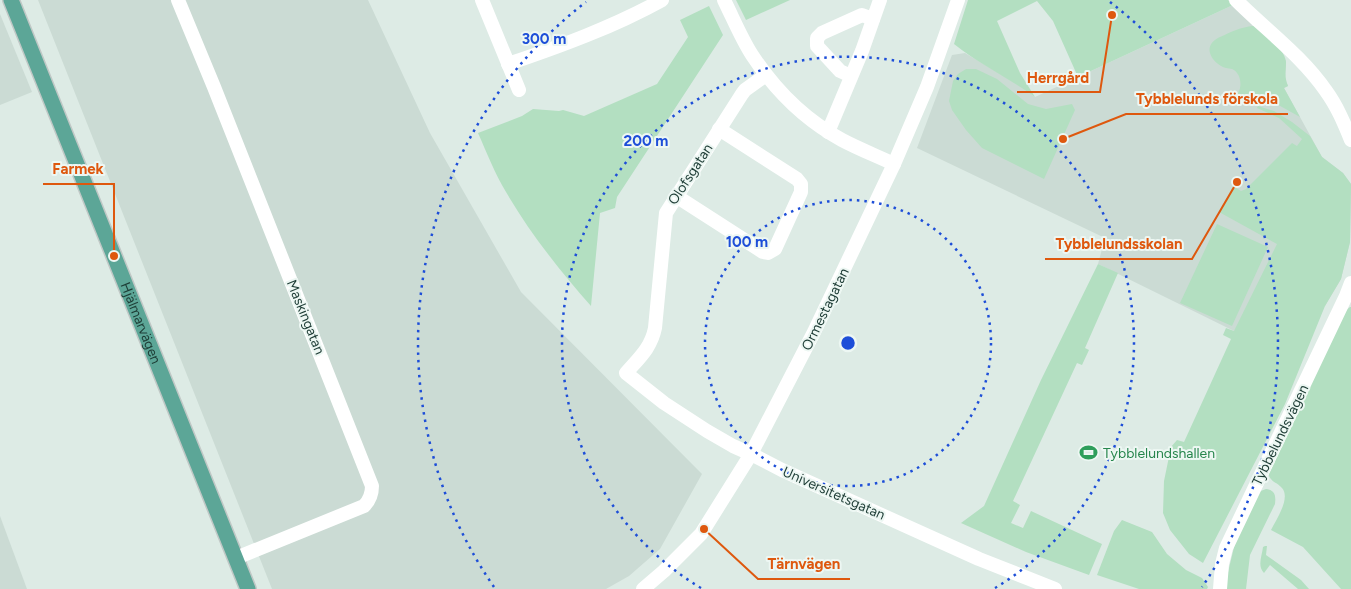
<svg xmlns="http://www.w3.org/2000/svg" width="1351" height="589" font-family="Figtree,sans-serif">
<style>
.built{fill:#cbdbd4}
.green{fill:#b3dfc1}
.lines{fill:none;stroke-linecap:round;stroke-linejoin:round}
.major-casing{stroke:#c0c8c6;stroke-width:18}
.minor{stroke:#fff;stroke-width:14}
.major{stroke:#5ca697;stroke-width:15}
.ring{fill:none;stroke:#1d4ed8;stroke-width:2.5;stroke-dasharray:2.5 5}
.labels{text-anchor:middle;stroke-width:4;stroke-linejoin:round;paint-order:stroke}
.street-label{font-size:14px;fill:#1d3c35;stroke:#edf7f3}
.leisure-label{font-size:14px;fill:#27864d;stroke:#edf7f3;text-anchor:start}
.centre{fill:#1d4ed8;stroke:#edf7f3;stroke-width:2.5}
.ring-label{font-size:15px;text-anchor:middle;font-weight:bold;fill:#1d4ed8;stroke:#edf7f3;stroke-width:4;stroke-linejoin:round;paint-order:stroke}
.leader{fill:none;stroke:#de580e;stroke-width:2}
.callout-dot{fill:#de580e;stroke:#edf7f3;stroke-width:2}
.callout-label{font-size:15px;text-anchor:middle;font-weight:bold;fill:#de580e;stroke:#edf7f3;stroke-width:4;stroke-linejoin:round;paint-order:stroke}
</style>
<rect width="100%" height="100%" fill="#ddebe5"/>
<g class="built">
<path d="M 38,0 L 368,0 L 430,133 L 521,292 L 702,474 L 660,549 L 629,576 L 606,589 L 272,589 Z"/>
<path d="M 1233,5 L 1253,26 L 1256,26 L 1286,61 L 1285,79 L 1288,86 L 1284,88 L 1322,157 L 1343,173 L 1351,184 L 1350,242 L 1341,279 L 1325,306 L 1234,331 L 1098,264 L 1105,238 L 917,148 L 952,55 L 965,53 L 1017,84 L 1035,97 Z"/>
<path d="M 0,14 L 32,92 L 0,105 Z"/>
<path d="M 0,516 L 27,589 L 0,589 Z"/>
</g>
<g class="green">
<path d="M 736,0 L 790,0 L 746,20 Z"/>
<path d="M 968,0 L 1228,0 L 1233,5 L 1078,77 L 1053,21 L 1037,1 L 997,21 L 1020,73 L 1035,97 C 1009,78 979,64 954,44 Z"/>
<path d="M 709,6 L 723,35 L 617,197 L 615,208 L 600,213 L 591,306 C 560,271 530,233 506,192 C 495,174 487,153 478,133 L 522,116 L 533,109 L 559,111 L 563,110 L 584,116 L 657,84 L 688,37 L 680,20 Z"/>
<path d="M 1253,26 L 1256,26 C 1266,35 1285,49 1286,62 C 1286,72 1284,76 1288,86 L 1284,88 L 1300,117 L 1273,102 L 1248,100 L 1226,102 C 1230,99 1236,96 1238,93 C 1243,85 1240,72 1232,69 C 1228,68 1224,68 1221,66 C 1208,58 1204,44 1220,37 C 1231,32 1241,27 1253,26 Z"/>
<path d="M 966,69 L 976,69 L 997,79 L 1028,104 L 1046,109 L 1072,104 L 1075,110 L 1044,179 L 982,148 L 966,130 L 952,110 L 949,101 L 953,81 L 958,74 Z"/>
<path d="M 1258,106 L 1274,111 L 1292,122 L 1310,136 L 1322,157 L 1343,173 L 1351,184 L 1350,242 L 1341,279 L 1325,306 L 1285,404 L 1203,563 L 1189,554 L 1170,530 L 1163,513 L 1164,481 L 1171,447 L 1177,440 L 1184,442 L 1231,339 L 1223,335 L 1226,328 L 1234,331 L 1277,244 L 1219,212 L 1233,186 L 1241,191 L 1246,189 L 1292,143 L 1297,146 L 1302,139 L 1279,118 L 1257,108 Z"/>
<path d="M 1217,224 L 1268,247 L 1232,326 L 1180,303 Z"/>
<path d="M 1098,264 L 1118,273 L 1085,348 L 1089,350 L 1082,365 L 1077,363 L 1013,501 L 1020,505 L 1011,523 L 1023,528 L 1031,511 L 1102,544 L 1089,575 L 1026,552 L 961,523 L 984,506 L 1041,380 Z"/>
<path d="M 1350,307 L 1351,307 L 1351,589 L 1341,589 L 1303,547 L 1271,530 C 1276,520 1291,498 1282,488 C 1276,481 1271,483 1268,473 L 1345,311 Z"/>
<path d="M 1266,489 C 1275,490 1276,495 1275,504 L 1250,555 L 1246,589 L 1224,589 L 1235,543 L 1258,492 Z"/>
<path d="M 1122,520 L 1152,532 L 1167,554 L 1186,570 L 1202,578 L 1208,587 L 1207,589 L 1139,589 L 1097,575 L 1114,531 Z"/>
<path d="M 1265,546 L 1267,546 L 1266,555 L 1301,580 L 1309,589 L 1298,589 L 1270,565 L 1264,573 C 1257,566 1262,556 1263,547 Z"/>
</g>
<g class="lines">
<defs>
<g id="major">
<path id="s1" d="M 11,0 L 248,589"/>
</g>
</defs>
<use href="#major" class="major-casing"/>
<g class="minor">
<path d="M 178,0 L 214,87 L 372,486 C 372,494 370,500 364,506 L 236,558"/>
<path d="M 482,0 L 519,90"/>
<path d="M 724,0 C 733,18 741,38 752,55 C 775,90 805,120 842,140 C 859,149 877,156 894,164"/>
<path d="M 1236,0 C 1266,30 1302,56 1326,91 C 1337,106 1344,123 1351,140"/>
<path d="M 508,64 C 561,46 613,27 662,0"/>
<path d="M 766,75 L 745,90 L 742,94 L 666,213 L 655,328 C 651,348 639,358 626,373 L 664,403 L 707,431 L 733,446 L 751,454 L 782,470 L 979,559 L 1055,589"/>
<path d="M 851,76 L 840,71 L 817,46 L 817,38 L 822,33 L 862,15 L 873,19"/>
<path d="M 828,132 L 862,51 L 880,0"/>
<path d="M 676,196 L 763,252 L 768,253 L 775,249 L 801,192 L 801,184 L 797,179 L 719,129"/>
<path d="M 643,589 L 664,571 L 701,534 L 751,454 L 814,332 L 894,164 L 927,87 L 958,0"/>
<path d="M 1220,589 L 1222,564 L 1226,548 L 1346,296 L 1351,283"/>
</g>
<use href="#major" class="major"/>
</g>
<g class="ring">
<circle cx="848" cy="343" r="143"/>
<path d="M701 588A286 286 0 1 1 995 588"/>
<path d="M494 587A430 430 0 0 1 586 2M1110 2A430 430 0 0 1 1202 587"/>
</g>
<defs>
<symbol id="stadium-bare" viewBox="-9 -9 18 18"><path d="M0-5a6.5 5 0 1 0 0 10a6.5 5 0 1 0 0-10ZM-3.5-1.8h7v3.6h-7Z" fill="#2e9e5b" stroke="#edf7f3" stroke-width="2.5" paint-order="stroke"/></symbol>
</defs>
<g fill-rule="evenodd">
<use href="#stadium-bare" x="1076" y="440" width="25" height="25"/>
</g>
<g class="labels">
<g class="street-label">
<text transform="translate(690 174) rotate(-57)" y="5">Olofsgatan</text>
<text transform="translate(825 309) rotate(-64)" y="5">Ormestagatan</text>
<text transform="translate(306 317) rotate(68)" y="5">Maskingatan</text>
<text dy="5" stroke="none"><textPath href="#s1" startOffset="348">Hjälmarvägen</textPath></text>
<text transform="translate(1280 435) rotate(-64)" y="5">Tybbelundsvägen</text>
<text transform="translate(834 493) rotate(24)" y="5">Universitetsgatan</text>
</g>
<g class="leisure-label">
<text x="1103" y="458">Tybblelundshallen</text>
</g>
</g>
<circle cx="848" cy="343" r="8" class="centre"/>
<g class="ring-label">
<text x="544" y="44">300 m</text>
<text x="646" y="146">200 m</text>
<text x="747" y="247">100 m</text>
</g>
<path class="leader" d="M1112 15L1100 92H1017M1063 139L1126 114H1288M114 256L114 184H43M1237 182L1192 259H1045M704 529L758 579H850"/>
<g class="callout-dot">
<circle cx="1112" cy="15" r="5"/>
<circle cx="1063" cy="139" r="5"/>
<circle cx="114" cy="256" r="5"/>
<circle cx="1237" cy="182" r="5"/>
<circle cx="704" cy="529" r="5"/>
</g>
<g class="callout-label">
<text x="1058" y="83">Herrgård</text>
<text x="1207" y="104">Tybblelunds förskola</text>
<text x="78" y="174">Farmek</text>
<text x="1119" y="249">Tybblelundsskolan</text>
<text x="804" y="569">Tärnvägen</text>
</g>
</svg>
